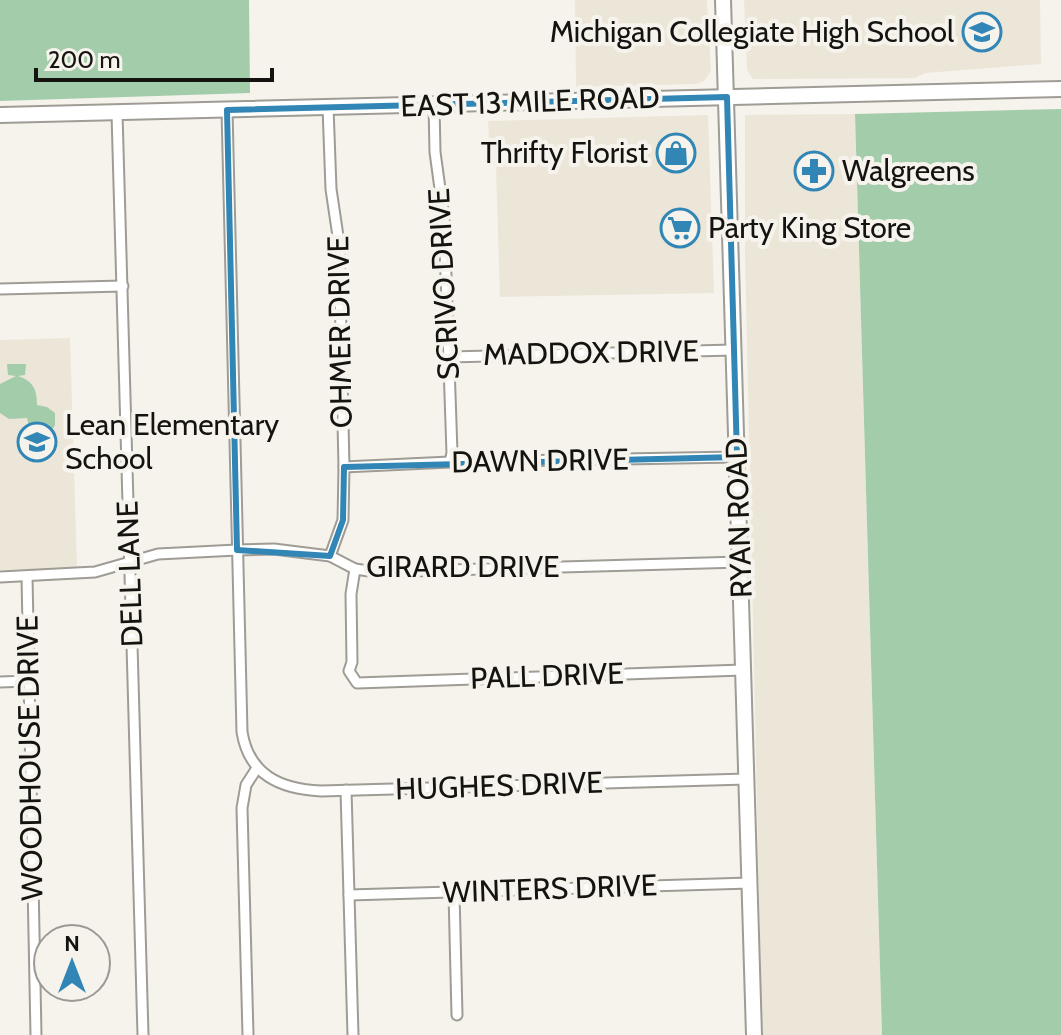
<svg xmlns="http://www.w3.org/2000/svg" width="1061" height="1035" font-family="Cabin,sans-serif">
<style>
.built{fill:#ece6d8}
.green{fill:#a3ccab}
.lines{fill:none;stroke-linecap:round;stroke-linejoin:round}
.minor-casing{stroke:#9e9c95;stroke-width:13}
.secondary-casing{stroke:#9e9c95;stroke-width:18}
.minor{stroke:#fff;stroke-width:9}
.secondary{stroke:#fff;stroke-width:14}
.marked{fill:none;stroke:#3186b6;stroke-width:6;stroke-linejoin:round}
.labels{text-anchor:middle;stroke-width:8;stroke-linejoin:round;paint-order:stroke}
.poi-label{font-size:30px;fill:#141310;stroke:#f6f3ec;text-anchor:start}
.street-label{font-size:30px;fill:#141310;stroke:#f6f3ec}
</style>
<rect width="100%" height="100%" fill="#f6f3ec"/>
<g class="built">
<path d="M 575,0 L 707,0 L 711,71 L 704,81 L 696,84 L 576,87 Z"/>
<path d="M 744,0 L 1040,0 L 1041,64 L 925,73 L 915,78 L 753,79 L 747,70 Z"/>
<path d="M 855,114 L 882,1035 L 762,1035 L 745,253 L 745,115 Z"/>
<path d="M 708,115 L 714,293 L 500,297 L 496,166 L 491,165 L 488,121 Z"/>
<path d="M 70,338 L 77,568 L 0,570 L 0,340 Z"/>
</g>
<g class="green">
<path d="M 0,0 L 249,0 L 250,93 L 0,101 Z"/>
<path d="M 1061,109 L 1061,1035 L 882,1035 L 855,114 Z"/>
<path d="M 7,364 L 26,364 L 25,375 L 18,376 C 33,381 37,389 37,405 L 47,407 L 55,413 L 55,425 L 51,432 C 38,436 29,431 27,418 L 9,419 L 0,413 L 0,384 L 16,376 L 8,375 Z"/>
</g>
<g class="lines">
<defs>
<g id="minor">
<path d="M 434,105 L 435,152 L 444,218 L 452,453 L 450,462"/>
<path d="M 328,107 L 331,189 L 339,243 L 344,467 L 343,520 L 330,556"/>
<path d="M 227,110 L 242,732 C 249,775 280,789 321,791 L 747,779"/>
<path d="M 117,113 L 143,1035"/>
<path d="M 0,289 L 123,286"/>
<path d="M 449,357 L 734,350"/>
<path d="M 344,467 L 450,462 L 737,457"/>
<path d="M 355,569 L 351,594 L 352,662 L 349,671 L 357,683 L 743,670"/>
<path d="M 27,576 L 36,1035"/>
<path d="M 0,577 L 95,572 L 158,554 L 237,550 L 274,549 L 330,556 L 355,569 L 376,572 L 741,562"/>
<path d="M 0,682 L 28,681"/>
<path d="M 346,790 L 353,1035"/>
<path d="M 454,893 L 457,1015"/>
<path d="M 349,895 L 750,883"/>
<path d="M 248,1035 L 242,808 L 246,785 L 257,768"/>
</g>
<g id="secondary">
<path d="M 723,0 L 754,1035"/>
<path d="M 0,115 L 1061,89"/>
</g>
</defs>
<use href="#minor" class="minor-casing"/>
<use href="#secondary" class="secondary-casing"/>
<use href="#minor" class="minor"/>
<use href="#secondary" class="secondary"/>
</g>
<path class="marked" d="M 727,97 L 737,457 L 344,467 L 343,520 L 330,556 L 237,550 L 227,110 Z"/>
<defs>
<symbol id="school-ring" viewBox="-11 -11 22 22"><circle r="9.5" fill="#f6f3ec" stroke="#3186b6" stroke-width="1.5"/><path d="M0-5L7-2L0 1L-7-2ZM-4 1L0 2.5L4 1V4Q0 6-4 4Z" fill="#3186b6"/></symbol>
<symbol id="shop-ring" viewBox="-11 -11 22 22"><circle r="9.5" fill="#f6f3ec" stroke="#3186b6" stroke-width="1.5"/><path d="M-5-2.5h2.3a2.7 3.5 0 0 1 5.4 0H5L5.5 6h-11ZM-1.5-2.5h3a1.5 2.3 0 0 0-3 0Z" fill="#3186b6"/></symbol>
<symbol id="pharmacy-ring" viewBox="-11 -11 22 22"><circle r="9.5" fill="#f6f3ec" stroke="#3186b6" stroke-width="1.5"/><path d="M-2-6h4v4h4v4h-4v4h-4v-4h-4v-4h4Z" fill="#3186b6"/></symbol>
<symbol id="supermarket-ring" viewBox="-11 -11 22 22"><circle r="9.5" fill="#f6f3ec" stroke="#3186b6" stroke-width="1.5"/><path d="M-6-5.5h2.5l.6 2H6L4.5 2H-2.5L-4.4-4H-6ZM-1.5 3.2a1.3 1.3 0 1 0 .1 0ZM3 3.2a1.3 1.3 0 1 0 .1 0Z" fill="#3186b6"/></symbol>
</defs>
<g fill-rule="evenodd">
<use href="#school-ring" x="960" y="10" width="44" height="44"/>
<use href="#shop-ring" x="654" y="131" width="44" height="44"/>
<use href="#pharmacy-ring" x="792" y="149" width="44" height="44"/>
<use href="#supermarket-ring" x="658" y="206" width="44" height="44"/>
<use href="#school-ring" x="15" y="420" width="44" height="44"/>
</g>
<g class="labels">
<g class="poi-label">
<text x="954" y="42" text-anchor="end">Michigan Collegiate High School</text>
<text x="648" y="163" text-anchor="end">Thrifty Florist</text>
<text x="842" y="181">Walgreens</text>
<text x="708" y="238">Party King Store</text>
<text x="65" y="435">Lean Elementary<tspan x="65" dy="34">School</tspan></text>
</g>
<g class="street-label">
<text transform="translate(530 102) rotate(-2)" y="10">EAST 13 MILE ROAD</text>
<text transform="translate(444 284) rotate(-93)" y="10">SCRIVO DRIVE</text>
<text transform="translate(340 332) rotate(-91)" y="10">OHMER DRIVE</text>
<text transform="translate(591 353) rotate(-1)" y="10">MADDOX DRIVE</text>
<text transform="translate(540 461) rotate(-1)" y="10">DAWN DRIVE</text>
<text transform="translate(739 518) rotate(-92)" y="10">RYAN ROAD</text>
<text x="463" y="577">GIRARD DRIVE</text>
<text transform="translate(130 574) rotate(-92)" y="10">DELL LANE</text>
<text transform="translate(547 676) rotate(-2)" y="10">PALL DRIVE</text>
<text transform="translate(30 758) rotate(-91)" y="10">WOODHOUSE DRIVE</text>
<text transform="translate(499 786) rotate(-2)" y="10">HUGHES DRIVE</text>
<text transform="translate(550 889) rotate(-2)" y="10">WINTERS DRIVE</text>
</g>
</g>
<g transform="translate(72 963)"><circle r="38" fill="#f6f3ec" stroke="#9c9994" stroke-width="2"/>
<path d="M0-6L14 30L0 20L-14 30Z" fill="#3186b6"/>
<text y="-12" font-size="22" font-weight="bold" text-anchor="middle" fill="#141310">N</text>
</g>
<path d="M36 68v12h236v-12" fill="none" stroke="#141310" stroke-width="4"/>
<text x="48" y="68" font-size="24" fill="#141310" stroke="#f6f3ec" stroke-width="6" paint-order="stroke">200 m</text>
</svg>
